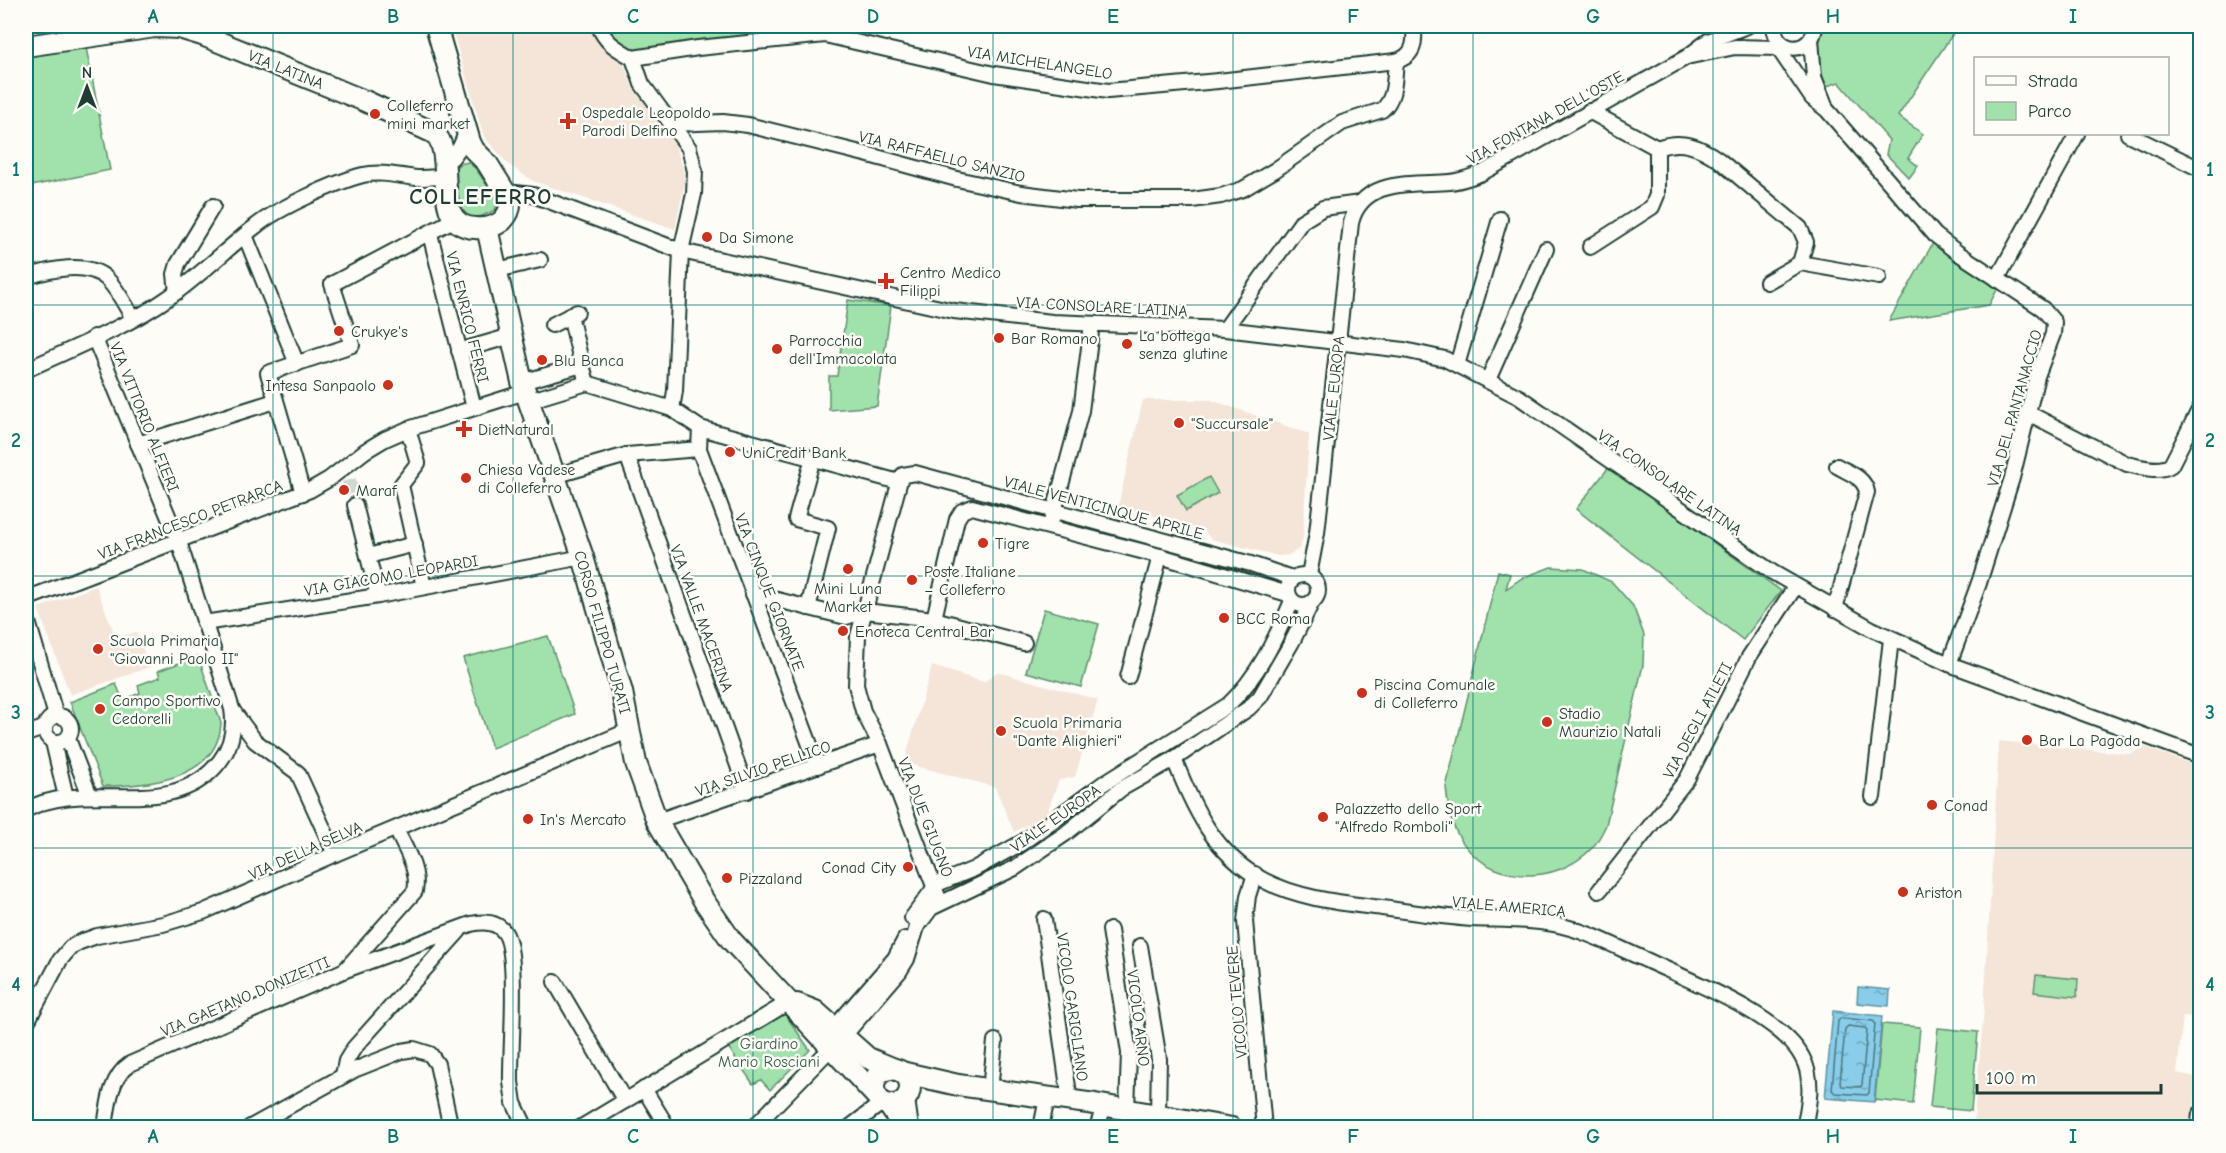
<svg xmlns="http://www.w3.org/2000/svg" width="2226" height="1153" font-family="'Comic Neue',sans-serif">
<style>
.built{fill:#f4e5d8}
.green{fill:#a1e1ab;stroke:#608f70;stroke-width:1.5}
.water{fill:url(#water-ripples);stroke:#5f93a1;stroke-width:1.5}
.lines{fill:none;stroke-linecap:round;stroke-linejoin:round}
.shore{stroke:#49777d;stroke-width:1.5}
.minor-tunnel{stroke:#d1d6d0;stroke-width:14;stroke-dasharray:14 7;stroke-linecap:butt}
.minor-casing{stroke:#1f3d34;stroke-width:18}
.tertiary-casing{stroke:#1f3d34;stroke-width:22}
.secondary-casing{stroke:#1f3d34;stroke-width:24}
.minor{stroke:#fdfcf7;stroke-width:14}
.tertiary{stroke:#fdfcf7;stroke-width:18}
.secondary{stroke:#fdfcf7;stroke-width:20}
.grid{fill:none;stroke:#0f766e;stroke-width:1.5;stroke-opacity:0.55}
.poi-dot{fill:#c8321e;stroke:#fdfcf7;stroke-width:2}
.labels{text-anchor:middle;stroke-width:5;stroke-linejoin:round;paint-order:stroke}
.street-label{font-size:16px;fill:#1f3d34;stroke:#fdfcf7}
.poi-label{font-size:16px;fill:#1f3d34;stroke:#fdfcf7;text-anchor:start}
.park-label{font-size:16px;fill:#395e4c;stroke:#fdfcf7}
.district-label{font-size:22px;font-weight:bold;letter-spacing:1.5px;fill:#1f3d34;stroke:#fdfcf7}
.neatline{fill:none;stroke:#0f766e;stroke-width:2}
.grid-label{font-size:20px;text-anchor:middle;font-weight:bold;fill:#0f766e}
</style>
<defs>
<pattern id="water-ripples" width="26" height="14" patternUnits="userSpaceOnUse" patternTransform="scale(1.5)"><rect width="26" height="14" fill="#89cdea"/><path d="M2 4q2-2 4 0t4 0M15 11q2-2 4 0t4 0" fill="none" stroke="#6fa8be"/></pattern>
</defs>
<rect width="100%" height="100%" fill="#fdfcf7"/>
<filter id="ink" filterUnits="userSpaceOnUse"><feTurbulence type="fractalNoise" baseFrequency=".0167" numOctaves="2"/><feDisplacementMap in="SourceGraphic" scale="12" xChannelSelector="R" yChannelSelector="G"/><feConvolveMatrix kernelMatrix="1 2 1 2 8 2 1 2 1" color-interpolation-filters="sRGB"/></filter>
<g filter="url(#ink)">
<g class="built">
<path d="M 451,26 L 592,26 L 600,45 L 622,59 L 633,88 L 674,141 L 686,177 L 675,229 L 533,181 L 509,165 L 484,137 Z"/>
<path d="M 1143,400 L 1211,400 L 1309,434 L 1303,538 L 1299,549 L 1289,555 L 1278,556 L 1211,539 L 1203,530 L 1118,506 Z"/>
<path d="M 96,586 L 116,638 L 136,632 L 150,667 L 70,695 L 38,608 Z"/>
<path d="M 932,666 L 984,682 L 997,672 L 1098,700 L 1075,777 L 1059,780 L 1046,815 L 1014,832 L 995,787 L 904,763 Z"/>
<path d="M 1999,741 L 2131,754 L 2145,747 L 2200,767 L 2200,1018 L 2183,1016 L 2177,1073 L 2200,1078 L 2190,1127 L 1973,1128 L 1984,1009 Z"/>
</g>
<g class="green">
<path d="M 608,26 L 821,26 L 820,28 L 635,50 L 616,41 Z"/>
<path d="M 1825,26 L 1958,26 L 1898,116 L 1923,134 L 1908,158 L 1918,166 L 1909,178 L 1886,154 L 1889,140 L 1839,82 L 1827,86 C 1816,65 1815,47 1825,26 Z"/>
<path d="M 84,37 L 110,170 L 26,187 L 26,48 Z"/>
<path d="M 468,162 L 476,169 L 498,201 L 495,210 C 473,222 465,221 457,197 C 453,186 451,180 453,169 L 460,164 Z"/>
<path d="M 1933,243 L 1999,286 L 1989,305 L 1889,321 Z"/>
<path d="M 848,300 L 891,306 L 877,406 L 829,410 L 829,376 L 837,376 Z"/>
<path d="M 1609,467 L 1781,591 L 1743,640 L 1576,509 Z"/>
<path d="M 1209,477 L 1218,493 L 1186,511 L 1177,495 Z"/>
<path d="M 1551,567 L 1583,569 L 1612,582 L 1633,606 L 1644,635 L 1643,665 L 1606,825 C 1602,833 1598,842 1592,848 C 1555,887 1485,885 1458,835 C 1449,819 1448,804 1446,787 L 1498,571 L 1510,574 L 1506,589 L 1522,578 Z"/>
<path d="M 1044,609 L 1099,624 L 1081,687 L 1026,672 Z"/>
<path d="M 548,636 L 575,714 L 492,748 L 463,658 Z"/>
<path d="M 198,656 L 221,723 C 218,780 146,786 103,786 L 70,702 L 116,684 L 123,700 L 140,693 L 138,685 L 160,677 L 158,671 Z"/>
<path d="M 2036,975 L 2078,979 L 2077,997 L 2034,992 Z"/>
<path d="M 782,1010 L 810,1050 L 770,1090 L 761,1080 L 753,1084 L 728,1047 Z"/>
<path d="M 1882,1024 L 1920,1027 L 1913,1104 L 1875,1100 Z"/>
<path d="M 1938,1028 L 1978,1032 L 1971,1111 L 1930,1107 Z"/>
</g>
<g class="water">
<path d="M 1858,987 L 1890,990 L 1889,1006 L 1857,1003 Z"/>
<path d="M 1833,1011 L 1882,1016 L 1874,1102 L 1825,1098 Z"/>
</g>
<g class="lines">
<g class="shore">
<path d="M 1841,1018 L 1873,1021 L 1875,1023 L 1869,1093 L 1867,1095 L 1835,1093 L 1832,1090 L 1838,1021 Z"/>
<path d="M 1848,1026 L 1865,1028 L 1867,1030 L 1862,1085 L 1860,1087 L 1842,1086 L 1840,1083 L 1845,1029 Z"/>
</g>
<path class="minor-tunnel" d="M 349,480 L 355,505"/>
<defs>
<g id="minor">
<path d="M 69,26 L 75,38"/>
<path d="M 599,26 C 605,43 618,49 633,58 L 698,48 L 825,35 L 994,74 L 1108,91 L 1218,81 L 1396,61 C 1415,56 1415,42 1414,26"/>
<path d="M 1774,26 C 1776,55 1813,55 1815,26"/>
<path d="M 1811,39 L 1814,77 L 1825,105"/>
<path d="M 1778,48 L 1812,98 L 1827,110 L 1935,235 L 1958,253 L 2043,309 L 2054,322 L 2053,334 L 2037,376 L 2012,478 L 1979,583 L 1949,664"/>
<path d="M 1691,56 L 1735,47 L 1778,48"/>
<path d="M 633,58 L 642,84 L 689,148 L 695,171 L 694,194 L 681,251 L 675,391 L 672,409"/>
<path d="M 1589,111 L 1657,148 L 1657,195 L 1652,207 L 1590,247"/>
<path d="M 672,124 L 723,122 L 748,125 L 869,155 L 957,179 L 1021,193 L 1077,200 L 1192,200 L 1221,196 L 1243,189 L 1275,170 L 1342,123 L 1382,110 C 1396,98 1394,78 1396,61"/>
<path d="M 2128,134 L 2200,169"/>
<path d="M 1657,148 C 1681,139 1699,146 1719,160 L 1800,228 L 1806,242 L 1800,263 L 1767,282"/>
<path d="M 452,158 L 460,147 L 467,131"/>
<path d="M 507,192 L 533,195 L 681,251 L 954,311 L 1052,322 L 1225,329 L 1404,350 L 1445,359 L 1519,397 L 1772,572 L 1872,629 L 1949,664 L 2200,756"/>
<path d="M 430,234 L 474,408"/>
<path d="M 245,235 L 297,364"/>
<path d="M 1800,263 L 1879,277"/>
<path d="M 497,270 L 540,260"/>
<path d="M 26,277 C 49,270 87,260 107,279 C 118,290 125,305 133,318"/>
<path d="M 1997,279 L 2077,134"/>
<path d="M 177,292 L 175,274 L 178,264 L 213,206"/>
<path d="M 570,315 L 582,365"/>
<path d="M 552,325 L 577,312"/>
<path d="M 1225,329 L 1302,221 L 1323,208 L 1360,203"/>
<path d="M 459,351 L 511,336"/>
<path d="M 1457,365 L 1500,219"/>
<path d="M 26,370 C 73,348 125,328 168,298 C 200,276 226,249 256,226 C 278,208 336,182 363,175 C 382,171 398,176 417,178 C 426,178 436,177 445,177"/>
<path d="M 1488,380 L 1546,249"/>
<path d="M 522,382 L 582,365 L 587,383 L 528,401"/>
<path d="M 587,383 L 672,409 L 700,428 L 899,482"/>
<path d="M 2028,413 L 2127,464 C 2139,467 2160,473 2171,465 L 2200,408"/>
<path d="M 700,428 L 699,449 L 818,766"/>
<path d="M 408,429 L 418,463 L 401,485 L 424,587"/>
<path d="M 138,444 L 275,401"/>
<path d="M 627,455 L 747,791"/>
<path d="M 554,476 L 627,455 L 699,449"/>
<path d="M 303,493 L 268,373 L 352,345 L 332,284 L 455,219"/>
<path d="M 355,505 L 378,596"/>
<path d="M 1052,519 L 1081,411 L 1092,324"/>
<path d="M 368,556 L 415,544"/>
<circle cx="1303" cy="590" r="15"/>
<path d="M 1309,575 L 1317,533 L 1351,223 C 1362,177 1414,185 1450,182 C 1461,181 1471,177 1482,173 L 1687,57 L 1708,41 L 1747,26"/>
<path d="M 753,594 L 846,617 L 865,611 L 934,619 L 1024,643"/>
<path d="M 26,599 L 310,490 L 329,479 L 365,451 L 385,439 L 408,429 L 525,392"/>
<path d="M 808,608 L 828,528 L 796,519 L 813,458"/>
<path d="M 1835,609 L 1867,492 C 1864,477 1849,473 1837,466"/>
<path d="M 26,615 L 56,716"/>
<path d="M 934,619 L 957,519 L 962,511 L 972,507 L 1160,556 L 1288,594"/>
<path d="M 204,623 L 378,596 L 583,557"/>
<path d="M 1128,677 L 1160,556"/>
<path d="M 233,711 L 255,741 L 298,773 L 335,854"/>
<circle cx="58" cy="729" r="13"/>
<path d="M 26,734 L 44,728"/>
<path d="M 68,739 L 90,796"/>
<path d="M 53,742 L 66,797"/>
<path d="M 1174,759 C 1194,808 1213,853 1263,880 C 1299,899 1343,903 1382,908 C 1412,912 1442,917 1472,919 C 1499,920 1527,919 1553,924 C 1586,930 1616,947 1646,960 C 1688,980 1780,1015 1802,1057 C 1814,1078 1809,1105 1804,1128"/>
<path d="M 1873,797 L 1891,639"/>
<path d="M 26,810 C 86,776 172,824 220,761 C 232,745 235,728 232,709 L 179,542 L 94,337"/>
<path d="M 657,821 L 880,744"/>
<path d="M 1255,874 L 1248,896 L 1245,921 L 1264,1128"/>
<path d="M 1599,891 L 1687,779 L 1749,657 L 1795,587"/>
<path d="M 940,902 L 880,744 L 863,711 L 856,685 L 858,636 L 900,480 L 903,475 L 915,473 L 1251,564 L 1292,578"/>
<path d="M 912,918 L 937,884 L 974,869 L 1023,842 L 1104,783 L 1228,705 C 1258,677 1276,638 1292,601"/>
<path d="M 1044,919 L 1070,1101"/>
<path d="M 1110,930 L 1129,1053 L 1127,1110"/>
<path d="M 1140,946 L 1159,1059 L 1158,1115"/>
<path d="M 345,970 L 415,891 C 420,870 404,847 396,829"/>
<path d="M 555,982 L 625,1101"/>
<path d="M 26,1024 L 60,960 L 71,947 L 80,942 L 97,936 L 163,924 L 203,912 L 335,854 L 630,730"/>
<path d="M 834,1028 L 895,958 L 905,939"/>
<path d="M 843,1037 L 899,972 L 907,959 L 917,927 L 931,908 L 1015,868 L 1065,834 L 1121,789 L 1174,759 L 1249,708 L 1260,697 L 1292,642 L 1312,602"/>
<path d="M 343,1075 L 346,1061 L 354,1048 L 459,931"/>
<path d="M 644,1089 L 668,1128"/>
<path d="M 990,1090 L 995,1041"/>
<path d="M 105,1128 C 108,1106 110,1077 130,1064 L 343,971 L 471,924 C 484,921 497,921 505,933 C 519,954 510,1052 511,1082 L 514,1103 L 526,1128"/>
<path d="M 249,1128 L 354,1070 L 402,1051 L 414,1049 L 430,1054 L 437,1064 L 451,1128"/>
<path d="M 580,1128 L 789,1002"/>
<path d="M 753,1128 L 832,1047"/>
<path d="M 849,1128 L 883,1102"/>
<path d="M 1041,1128 L 1047,1098"/>
<path d="M 1097,1128 L 1104,1106"/>
<path d="M 2198,1128 L 2200,1114"/>
</g>
<g id="tertiary">
<path d="M 905,1099 L 909,1128"/>
<path d="M 886,1103 L 903,1128"/>
</g>
<g id="secondary">
<path d="M 26,46 L 155,27 L 179,28 L 202,35 L 365,101 L 434,133 C 458,154 428,226 475,228 C 484,229 494,227 502,221 C 508,215 511,208 510,200 L 487,163 L 474,150 L 470,142 L 436,26"/>
<path d="M 487,228 L 522,382 L 583,557 L 622,692 L 636,763 L 657,821 L 704,901 L 731,940 L 879,1099"/>
<path d="M 797,1004 L 815,1011 L 868,1058 L 897,1070"/>
<circle cx="892" cy="1087" r="18"/>
<path d="M 901,1072 L 958,1085 L 1095,1104 L 1232,1128"/>
</g>
</defs>
<use href="#minor" class="minor-casing"/>
<use href="#tertiary" class="tertiary-casing"/>
<use href="#secondary" class="secondary-casing"/>
<use href="#minor" class="minor"/>
<use href="#tertiary" class="tertiary"/>
<use href="#secondary" class="secondary"/>
</g>
</g>
<path class="grid" d="M 273,26 L 273,1128M 513,26 L 513,1128M 753,26 L 753,1128M 993,26 L 993,1128M 1233,26 L 1233,1128M 1473,26 L 1473,1128M 1713,26 L 1713,1128M 1953,26 L 1953,1128M 26,305 L 2200,305M 26,576 L 2200,576M 26,848 L 2200,848"/>
<g class="poi-dot">
<circle cx="375" cy="114" r="6"/>
<path d="M565 112h6v6h6v6h-6v6h-6v-6h-6v-6h6z"/>
<circle cx="707" cy="237" r="6"/>
<path d="M883 272h6v6h6v6h-6v6h-6v-6h-6v-6h6z"/>
<circle cx="339" cy="331" r="6"/>
<circle cx="999" cy="338" r="6"/>
<circle cx="1127" cy="344" r="6"/>
<circle cx="777" cy="349" r="6"/>
<circle cx="542" cy="360" r="6"/>
<circle cx="388" cy="385" r="6"/>
<circle cx="1179" cy="423" r="6"/>
<path d="M461 420h6v6h6v6h-6v6h-6v-6h-6v-6h6z"/>
<circle cx="730" cy="452" r="6"/>
<circle cx="466" cy="478" r="6"/>
<circle cx="344" cy="490" r="6"/>
<circle cx="983" cy="543" r="6"/>
<circle cx="848" cy="569" r="6"/>
<circle cx="912" cy="580" r="6"/>
<circle cx="1224" cy="618" r="6"/>
<circle cx="843" cy="631" r="6"/>
<circle cx="98" cy="649" r="6"/>
<circle cx="1362" cy="693" r="6"/>
<circle cx="100" cy="709" r="6"/>
<circle cx="1547" cy="722" r="6"/>
<circle cx="1001" cy="731" r="6"/>
<circle cx="2027" cy="740" r="6"/>
<circle cx="1932" cy="805" r="6"/>
<circle cx="1323" cy="817" r="6"/>
<circle cx="528" cy="819" r="6"/>
<circle cx="908" cy="867" r="6"/>
<circle cx="727" cy="878" r="6"/>
<circle cx="1903" cy="892" r="6"/>
</g>
<g class="labels">
<g class="street-label">
<text transform="translate(1040 62) rotate(9)" y="6">VIA MICHELANGELO</text>
<text transform="translate(286 69) rotate(22)" y="6">VIA LATINA</text>
<text transform="translate(1545 117) rotate(-29)" y="6">VIA FONTANA DELL'OSTE</text>
<text transform="translate(942 156) rotate(14)" y="6">VIA RAFFAELLO SANZIO</text>
<text transform="translate(1102 306) rotate(3)" y="6">VIA CONSOLARE LATINA</text>
<text transform="translate(468 317) rotate(76)" y="6">VIA ENRICO FERRI</text>
<text transform="translate(1333 388) rotate(-84)" y="6">VIALE EUROPA</text>
<text transform="translate(2014 408) rotate(-74)" y="6">VIA DEL PANTANACCIO</text>
<text transform="translate(145 417) rotate(68)" y="6">VIA VITTORIO ALFIERI</text>
<text transform="translate(1670 482) rotate(35)" y="6">VIA CONSOLARE LATINA</text>
<text transform="translate(1104 507) rotate(15)" y="6">VIALE VENTICINQUE APRILE</text>
<text transform="translate(190 519) rotate(-21)" y="6">VIA FRANCESCO PETRARCA</text>
<text transform="translate(391 575) rotate(-10)" y="6">VIA GIACOMO LEOPARDI</text>
<text transform="translate(770 592) rotate(69)" y="6">VIA CINQUE GIORNATE</text>
<text transform="translate(702 618) rotate(70)" y="6">VIA VALLE MACERINA</text>
<text transform="translate(603 632) rotate(74)" y="6">CORSO FILIPPO TURATI</text>
<text transform="translate(1697 720) rotate(-62)" y="6">VIA DEGLI ATLETI</text>
<text transform="translate(763 768) rotate(-19)" y="6">VIA SILVIO PELLICO</text>
<text transform="translate(926 817) rotate(69)" y="6">VIA DUE GIUGNO</text>
<text transform="translate(1055 818) rotate(-35)" y="6">VIALE EUROPA</text>
<text transform="translate(305 850) rotate(-24)" y="6">VIA DELLA SELVA</text>
<text transform="translate(1509 906) rotate(5)" y="6">VIALE AMERICA</text>
<text transform="translate(245 996) rotate(-23)" y="6">VIA GAETANO DONIZETTI</text>
<text transform="translate(1236 1002) rotate(-95)" y="6">VICOLO TEVERE</text>
<text transform="translate(1073 1007) rotate(82)" y="6">VICOLO GARIGLIANO</text>
<text transform="translate(1139 1018) rotate(83)" y="6">VICOLO ARNO</text>
</g>
<g class="poi-label">
<text x="387" y="111">Colleferro<tspan x="387" dy="18">mini market</tspan></text>
<text x="582" y="118">Ospedale Leopoldo<tspan x="582" dy="18">Parodi Delfino</tspan></text>
<text x="719" y="243">Da Simone</text>
<text x="900" y="278">Centro Medico<tspan x="900" dy="18">Filippi</tspan></text>
<text x="351" y="337">Crukye's</text>
<text x="1139" y="341">La bottega<tspan x="1139" dy="18">senza glutine</tspan></text>
<text x="1011" y="344">Bar Romano</text>
<text x="789" y="346">Parrocchia<tspan x="789" dy="18">dell'Immacolata</tspan></text>
<text x="554" y="366">Blu Banca</text>
<text x="376" y="391" text-anchor="end">Intesa Sanpaolo</text>
<text x="1191" y="429">"Succursale"</text>
<text x="478" y="435">DietNatural</text>
<text x="742" y="458">UniCredit Bank</text>
<text x="478" y="475">Chiesa Vadese<tspan x="478" dy="18">di Colleferro</tspan></text>
<text x="356" y="496">Maraf</text>
<text x="995" y="549">Tigre</text>
<text x="924" y="577">Poste Italiane<tspan x="924" dy="18">– Colleferro</tspan></text>
<text x="848" y="594" text-anchor="middle">Mini Luna<tspan x="848" dy="18">Market</tspan></text>
<text x="1236" y="624">BCC Roma</text>
<text x="855" y="637">Enoteca Central Bar</text>
<text x="110" y="646">Scuola Primaria<tspan x="110" dy="18">"Giovanni Paolo II"</tspan></text>
<text x="1374" y="690">Piscina Comunale<tspan x="1374" dy="18">di Colleferro</tspan></text>
<text x="112" y="706">Campo Sportivo<tspan x="112" dy="18">Cedorelli</tspan></text>
<text x="1559" y="719">Stadio<tspan x="1559" dy="18">Maurizio Natali</tspan></text>
<text x="1013" y="728">Scuola Primaria<tspan x="1013" dy="18">"Dante Alighieri"</tspan></text>
<text x="2039" y="746">Bar La Pagoda</text>
<text x="1944" y="811">Conad</text>
<text x="1335" y="814">Palazzetto dello Sport<tspan x="1335" dy="18">"Alfredo Romboli"</tspan></text>
<text x="540" y="825">In's Mercato</text>
<text x="896" y="873" text-anchor="end">Conad City</text>
<text x="739" y="884">Pizzaland</text>
<text x="1915" y="898">Ariston</text>
</g>
<g class="park-label">
<text x="769" y="1049">Giardino<tspan x="769" dy="18">Mario Rosciani</tspan></text>
</g>
<g class="district-label">
<text x="481" y="204">COLLEFERRO</text>
</g>
</g>
<rect width="2226" height="1153" fill="none" stroke="#fdfcf7" stroke-width="66"/>
<rect x="1974" y="57" width="195" height="78" fill="#fdfcf7" stroke="#a4b0a9" stroke-width="1.5"/>
<rect x="1986" y="76" width="30" height="9" fill="#fdfcf7" stroke="#a4b0a9" stroke-width="1.5"/>
<text x="2028" y="87" font-size="18" fill="#1f3d34">Strada</text>
<rect x="1986" y="102" width="30" height="18" fill="#a1e1ab" stroke="#a4b0a9" stroke-width="1.5"/>
<text x="2028" y="117" font-size="18" fill="#1f3d34">Parco</text>
<g transform="translate(87 87)" stroke="#fdfcf7" stroke-width="4.5" paint-order="stroke">
<path d="M0-4.5L10 22L0 15L-10 22Z" fill="#1f3d34"/>
<text y="-9" font-size="16" font-weight="bold" text-anchor="middle" fill="#1f3d34">N</text>
</g>
<path d="M1977 1084v9h184v-9" fill="none" stroke="#1f3d34" stroke-width="3"/>
<text x="1986" y="1084" font-size="18" fill="#1f3d34" stroke="#fdfcf7" stroke-width="4.5" paint-order="stroke">100 m</text>
<rect x="33" y="33" width="2160" height="1087" class="neatline"/>
<g class="grid-label">
<text x="153" y="23">A</text>
<text x="393" y="23">B</text>
<text x="633" y="23">C</text>
<text x="873" y="23">D</text>
<text x="1113" y="23">E</text>
<text x="1353" y="23">F</text>
<text x="1593" y="23">G</text>
<text x="1833" y="23">H</text>
<text x="2073" y="23">I</text>
<text x="16" y="176">1</text>
<text x="2210" y="176">1</text>
<text x="16" y="447">2</text>
<text x="2210" y="447">2</text>
<text x="16" y="719">3</text>
<text x="2210" y="719">3</text>
<text x="16" y="991">4</text>
<text x="2210" y="991">4</text>
<text x="153" y="1143">A</text>
<text x="393" y="1143">B</text>
<text x="633" y="1143">C</text>
<text x="873" y="1143">D</text>
<text x="1113" y="1143">E</text>
<text x="1353" y="1143">F</text>
<text x="1593" y="1143">G</text>
<text x="1833" y="1143">H</text>
<text x="2073" y="1143">I</text>
</g>
</svg>
